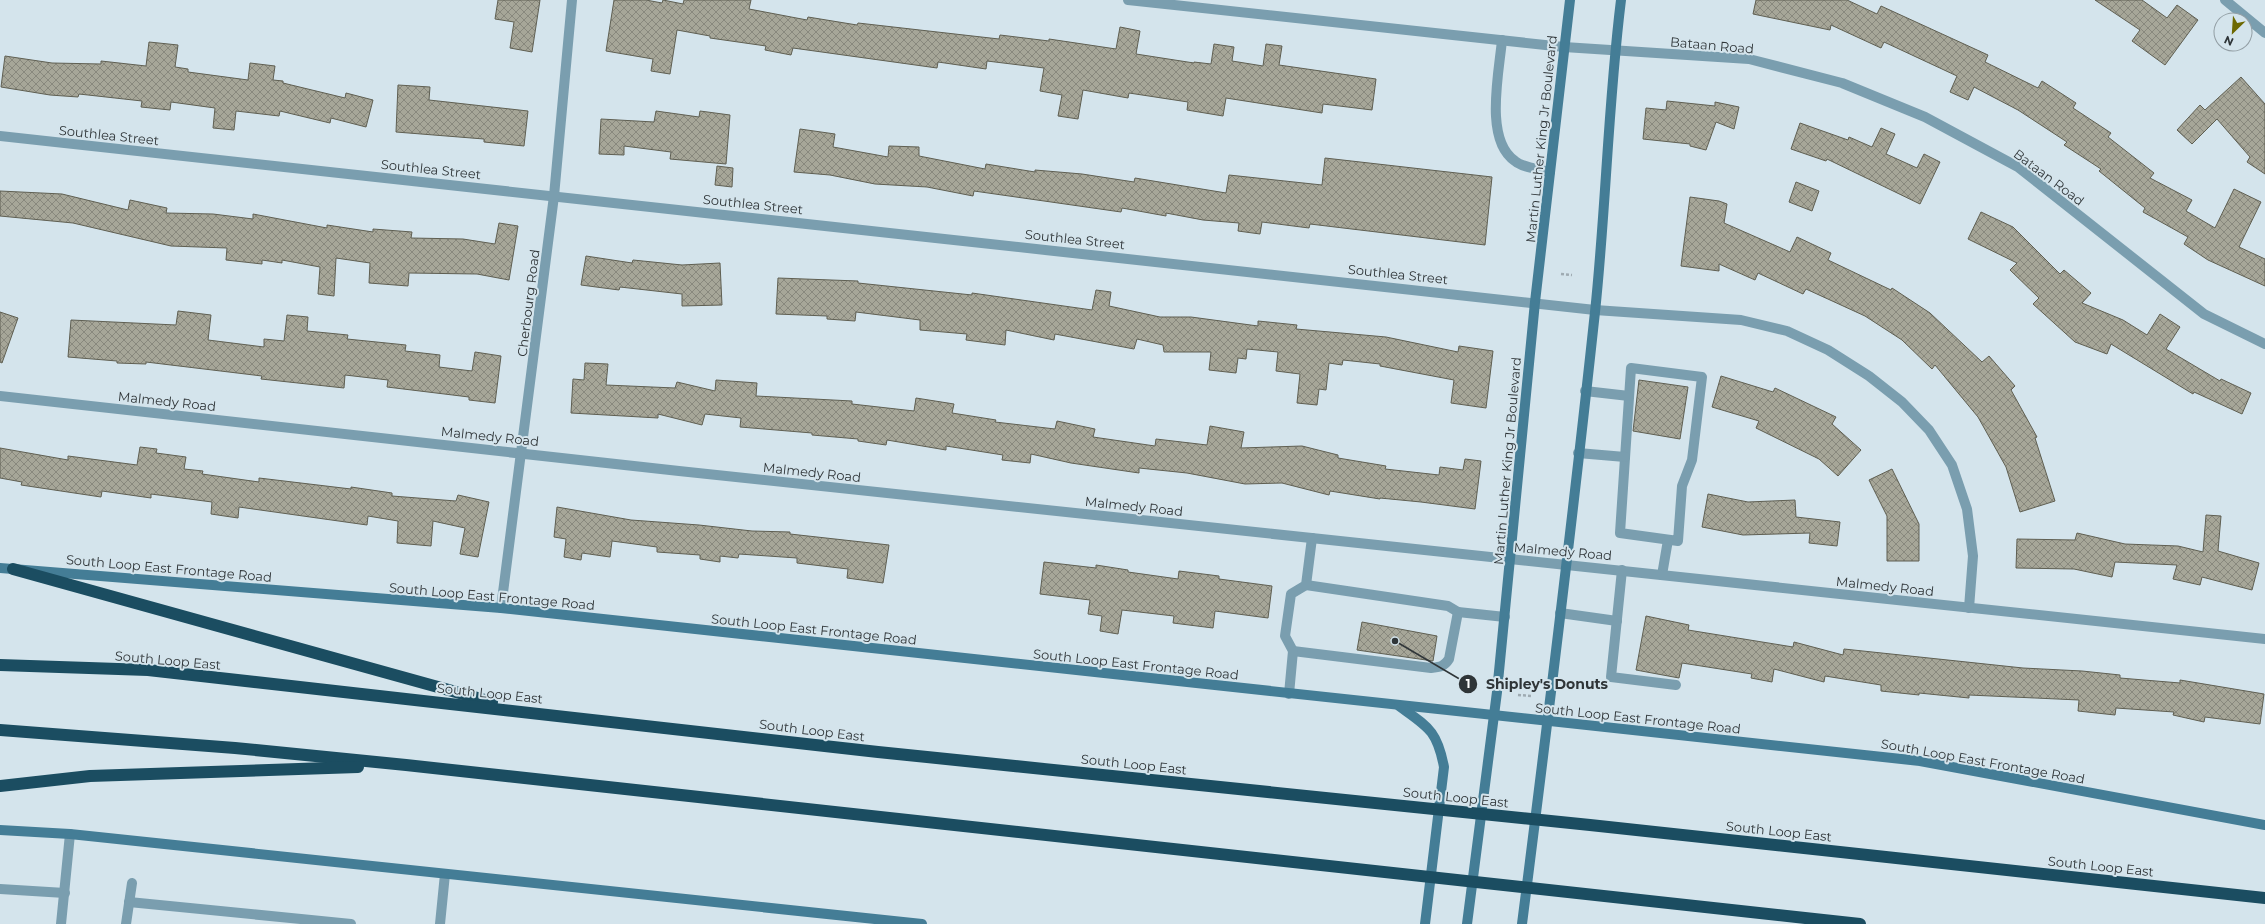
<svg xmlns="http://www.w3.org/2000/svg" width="2265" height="924" font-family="Montserrat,sans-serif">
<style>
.building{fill:url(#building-cross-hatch);stroke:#5f5f52}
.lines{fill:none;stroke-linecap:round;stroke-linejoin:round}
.path{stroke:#9fabb2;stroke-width:2.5;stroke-dasharray:3 2;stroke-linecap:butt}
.lane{stroke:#7a9eaf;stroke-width:10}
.street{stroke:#7a9eaf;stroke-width:10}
.secondary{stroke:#447d96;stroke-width:10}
.highway{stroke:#1b4d61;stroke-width:12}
.labels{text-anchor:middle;stroke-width:4;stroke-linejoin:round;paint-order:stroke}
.street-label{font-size:13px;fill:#2f3538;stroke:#d4e4ec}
.leader{fill:none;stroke:#2f3538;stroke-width:1.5}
.callout-dot{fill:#2f3538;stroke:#d4e4ec;stroke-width:1.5}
.mark-label{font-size:12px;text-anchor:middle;font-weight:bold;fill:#fff}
.callout-label{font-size:14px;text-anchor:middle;font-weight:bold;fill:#2f3538;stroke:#d4e4ec;stroke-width:4;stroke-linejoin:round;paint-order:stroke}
</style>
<defs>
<pattern id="building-cross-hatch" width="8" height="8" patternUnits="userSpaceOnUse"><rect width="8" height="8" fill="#a6a698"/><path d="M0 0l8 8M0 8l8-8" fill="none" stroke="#88887d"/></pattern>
</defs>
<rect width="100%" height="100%" fill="#d4e4ec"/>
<g class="building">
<path d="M 498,0 L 540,0 L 532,52 L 510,48 L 514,22 L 495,19 Z"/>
<path d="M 614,0 L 646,0 L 662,3 L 663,0 L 683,4 L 684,0 L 751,0 L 749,9 L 807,20 L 808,17 L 857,25 L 858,23 L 999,39 L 1000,35 L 1049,41 L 1049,39 L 1116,49 L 1120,27 L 1140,31 L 1136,54 L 1194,63 L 1194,62 L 1211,64 L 1214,44 L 1234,47 L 1232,61 L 1263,66 L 1266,44 L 1282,46 L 1279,65 L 1376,79 L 1372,110 L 1323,104 L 1322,113 L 1226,98 L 1223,116 L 1187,110 L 1188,102 L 1129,93 L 1128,98 L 1083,90 L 1078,119 L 1058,116 L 1062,95 L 1040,91 L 1044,68 L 987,61 L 986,69 L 938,62 L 937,68 L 793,48 L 791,55 L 765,50 L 766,46 L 710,38 L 710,36 L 677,30 L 670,74 L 651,71 L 653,59 L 606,51 Z"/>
<path d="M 1756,0 L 1847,0 L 1877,14 L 1881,6 L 1988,55 L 1985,62 L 2038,88 L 2042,81 L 2076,103 L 2073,108 L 2111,133 L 2108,137 L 2154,173 L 2150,178 L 2192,200 L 2186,211 L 2215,228 L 2234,189 L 2261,202 L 2239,247 L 2265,259 L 2265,286 L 2208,260 L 2184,244 L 2188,237 L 2143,212 L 2145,208 L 2099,171 L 2101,169 L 2064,145 L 2067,142 L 2018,110 L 1974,87 L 1968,100 L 1950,92 L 1957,76 L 1884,42 L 1881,48 L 1831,25 L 1830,30 L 1753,14 Z"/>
<path d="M 2095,0 L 2142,0 L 2167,18 L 2177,5 L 2198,20 L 2165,65 L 2132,41 L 2140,30 Z"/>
<path d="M 149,42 L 178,45 L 175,67 L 188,69 L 188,72 L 248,80 L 250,63 L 275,66 L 273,80 L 283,81 L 283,83 L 345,98 L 346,93 L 373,100 L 366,127 L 331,118 L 330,123 L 280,111 L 279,116 L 236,111 L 234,130 L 213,128 L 215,108 L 171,102 L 170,110 L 141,107 L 142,101 L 79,94 L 78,97 L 50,95 L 1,87 L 5,56 L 52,63 L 101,64 L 101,61 L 146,66 Z"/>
<path d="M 2241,77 L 2265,104 L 2265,174 L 2247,162 L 2250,157 L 2217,119 L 2192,144 L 2177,130 L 2200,105 L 2205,110 Z"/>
<path d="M 398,85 L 430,87 L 429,100 L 528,111 L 524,146 L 484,142 L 484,139 L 396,132 Z"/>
<path d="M 1667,101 L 1715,106 L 1715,102 L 1739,107 L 1734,129 L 1716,122 L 1706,150 L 1690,146 L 1690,144 L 1643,139 L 1646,108 L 1666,110 Z"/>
<path d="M 656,111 L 699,117 L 700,111 L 730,115 L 726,164 L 670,159 L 671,152 L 624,146 L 624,155 L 599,154 L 601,119 L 654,122 Z"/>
<path d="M 1800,123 L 1848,140 L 1849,137 L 1872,147 L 1881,128 L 1895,134 L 1886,154 L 1917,168 L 1924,154 L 1940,162 L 1920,204 L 1827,159 L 1826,161 L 1791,149 Z"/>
<path d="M 800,129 L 835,134 L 833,147 L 888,157 L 889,146 L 919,147 L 919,156 L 985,169 L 986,164 L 1035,172 L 1035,170 L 1082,174 L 1134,182 L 1135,178 L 1226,193 L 1229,175 L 1322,185 L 1325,158 L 1492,177 L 1485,245 L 1310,224 L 1309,228 L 1262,222 L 1260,234 L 1238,231 L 1239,223 L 1203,220 L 1166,213 L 1166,216 L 1122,208 L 1121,212 L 974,191 L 973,196 L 927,187 L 875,184 L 830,175 L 794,172 Z"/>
<path d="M 717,166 L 733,168 L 732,187 L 715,185 Z"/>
<path d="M 1796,182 L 1819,191 L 1812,211 L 1789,202 Z"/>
<path d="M 0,191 L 62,194 L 128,210 L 130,200 L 167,208 L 166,213 L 213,214 L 253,219 L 253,214 L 327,228 L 327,225 L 373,232 L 373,229 L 412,232 L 411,238 L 463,239 L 495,244 L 499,223 L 518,226 L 509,280 L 477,274 L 409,273 L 408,286 L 369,283 L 370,263 L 336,258 L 334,296 L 318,294 L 320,267 L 282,260 L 282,263 L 262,260 L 262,264 L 226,260 L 227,248 L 171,246 L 73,223 L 0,216 Z"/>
<path d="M 1690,197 L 1719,201 L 1727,204 L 1724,223 L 1790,252 L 1797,237 L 1831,253 L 1828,260 L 1891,290 L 1892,288 L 1930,313 L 1982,362 L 1989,356 L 2015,386 L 2011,390 L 2037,437 L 2035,438 L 2055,501 L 2020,512 L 2006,467 L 1978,417 L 1935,365 L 1932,369 L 1902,340 L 1865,316 L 1806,289 L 1803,294 L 1758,273 L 1755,280 L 1719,264 L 1719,271 L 1681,266 Z"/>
<path d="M 1981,212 L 2013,227 L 2060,274 L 2064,270 L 2091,293 L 2082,303 L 2123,320 L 2147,335 L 2160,314 L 2180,327 L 2166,349 L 2220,381 L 2221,379 L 2251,393 L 2242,414 L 2194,392 L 2193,394 L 2111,344 L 2107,354 L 2075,342 L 2033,304 L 2039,298 L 2010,270 L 2017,263 L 1968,239 Z"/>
<path d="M 586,256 L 632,263 L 633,260 L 682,265 L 720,263 L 722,305 L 682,306 L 682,294 L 620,287 L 619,290 L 581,285 Z"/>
<path d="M 778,278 L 858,281 L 858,283 L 972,295 L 972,293 L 1092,310 L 1096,290 L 1111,292 L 1109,306 L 1160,317 L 1191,317 L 1258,326 L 1258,321 L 1297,325 L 1296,329 L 1386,337 L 1458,352 L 1459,346 L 1493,351 L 1486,408 L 1451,403 L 1454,380 L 1380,366 L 1380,364 L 1343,360 L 1342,365 L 1329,363 L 1326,390 L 1319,389 L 1317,405 L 1297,403 L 1300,374 L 1276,371 L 1278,352 L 1247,349 L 1246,359 L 1238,358 L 1236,373 L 1209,370 L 1211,352 L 1164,352 L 1163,345 L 1137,339 L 1134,349 L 1055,334 L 1054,340 L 1006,330 L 1005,345 L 966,340 L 967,334 L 920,330 L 920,320 L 856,312 L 855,321 L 827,319 L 827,316 L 776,314 Z"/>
<path d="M 178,311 L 211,315 L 208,340 L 264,347 L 264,339 L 284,341 L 287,315 L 308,317 L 307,331 L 348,335 L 347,339 L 406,345 L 405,351 L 440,355 L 439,367 L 472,371 L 475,352 L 501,356 L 495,403 L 469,400 L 469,397 L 387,387 L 388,380 L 345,375 L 344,388 L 261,379 L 262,376 L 146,362 L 146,364 L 117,363 L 117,361 L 68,357 L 71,320 L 176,325 Z"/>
<path d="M 0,312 L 18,318 L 2,363 L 0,362 Z"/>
<path d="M 585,363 L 608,364 L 606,385 L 675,388 L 677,382 L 715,391 L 716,380 L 757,383 L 756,396 L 852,401 L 852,404 L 914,411 L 916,398 L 954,404 L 952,413 L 996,420 L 995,422 L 1055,429 L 1057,421 L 1095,429 L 1093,437 L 1155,446 L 1156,439 L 1207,445 L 1210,426 L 1244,432 L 1241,448 L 1302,446 L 1338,455 L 1338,458 L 1386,466 L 1385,469 L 1439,475 L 1440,467 L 1463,470 L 1465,459 L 1481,461 L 1475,509 L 1421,502 L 1380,498 L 1380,499 L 1330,491 L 1329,495 L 1282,483 L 1245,484 L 1187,473 L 1139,468 L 1139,473 L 1071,463 L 1031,454 L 1030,463 L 1002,460 L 1003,455 L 946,446 L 946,450 L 887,440 L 886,445 L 858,441 L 858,439 L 812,435 L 812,433 L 740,427 L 741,418 L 705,414 L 702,425 L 658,414 L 658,418 L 571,413 L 573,379 L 584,380 Z"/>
<path d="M 1721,376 L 1773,392 L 1775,388 L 1836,417 L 1832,424 L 1861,450 L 1838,476 L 1819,459 L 1756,428 L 1759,421 L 1712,407 Z"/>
<path d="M 1639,380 L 1688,387 L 1680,439 L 1633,431 Z"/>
<path d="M 140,447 L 157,449 L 156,453 L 186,457 L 184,469 L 203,471 L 202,474 L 259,482 L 259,478 L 351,489 L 351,487 L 392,493 L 392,496 L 456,501 L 458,495 L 489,502 L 478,557 L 460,554 L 465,528 L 433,521 L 431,546 L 397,543 L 398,521 L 368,516 L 367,525 L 239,507 L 238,518 L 211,514 L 212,502 L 151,494 L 151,498 L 102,491 L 101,497 L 21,485 L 22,482 L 0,478 L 0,448 L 68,460 L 68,456 L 137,465 Z"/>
<path d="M 1892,469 L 1919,524 L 1919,561 L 1887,561 L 1887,516 L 1869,480 Z"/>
<path d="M 1708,494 L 1748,502 L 1795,500 L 1796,517 L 1840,522 L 1837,546 L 1809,543 L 1810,533 L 1743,535 L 1702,527 Z"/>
<path d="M 557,507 L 631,520 L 699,525 L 752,531 L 790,532 L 790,534 L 889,545 L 883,583 L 847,578 L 848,569 L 797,563 L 797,558 L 739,554 L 738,558 L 720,556 L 720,562 L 700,559 L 700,555 L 657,552 L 657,547 L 612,541 L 610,557 L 582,553 L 581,560 L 564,557 L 566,539 L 554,537 Z"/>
<path d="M 2206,515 L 2221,516 L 2218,551 L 2259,563 L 2252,590 L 2202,577 L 2200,585 L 2173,579 L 2177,565 L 2115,562 L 2112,577 L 2074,569 L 2016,568 L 2017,539 L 2075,540 L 2077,533 L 2125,544 L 2178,546 L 2203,552 Z"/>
<path d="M 1044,562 L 1096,568 L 1096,565 L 1128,570 L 1128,572 L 1178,579 L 1179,571 L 1219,576 L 1219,579 L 1272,586 L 1268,618 L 1215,611 L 1213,628 L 1173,623 L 1174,616 L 1122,610 L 1118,634 L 1100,631 L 1102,616 L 1088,614 L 1090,600 L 1040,594 Z"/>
<path d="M 1646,616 L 1689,625 L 1688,630 L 1793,647 L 1794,642 L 1843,655 L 1844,649 L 2023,668 L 2082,671 L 2120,675 L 2120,678 L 2180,683 L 2180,680 L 2264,694 L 2260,724 L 2205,717 L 2204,722 L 2173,715 L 2174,712 L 2116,708 L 2115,715 L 2078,711 L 2079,700 L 1969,695 L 1969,698 L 1919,693 L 1919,695 L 1881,691 L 1881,685 L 1825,676 L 1824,682 L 1774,669 L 1772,682 L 1751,678 L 1752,674 L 1682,663 L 1679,678 L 1636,670 Z"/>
<path d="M 1362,622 L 1437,636 L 1433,661 L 1357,650 Z"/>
</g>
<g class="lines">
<g class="path">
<path d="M 1561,274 L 1572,275"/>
<path d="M 1518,695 L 1532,696"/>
</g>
<g class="lane">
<path d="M 1502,40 C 1499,73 1484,140 1515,161 C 1523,168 1540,169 1550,172"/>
<path d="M 1631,368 L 1702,377 L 1692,460 L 1682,486 L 1678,541 L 1620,533 Z"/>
<path d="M 1585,391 L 1629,396"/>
<path d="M 1578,453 L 1625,457"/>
<path d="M 1622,570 L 1611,677 L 1676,685"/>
<path d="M 1662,575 L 1668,540"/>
<path d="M 1306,585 L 1448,606 L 1458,612"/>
<path d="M 1560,613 L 1617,621"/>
<path d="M 1293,651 L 1431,668 C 1439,667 1444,667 1449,659 L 1458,612 L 1505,617"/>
<path d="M 1289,694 L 1293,651 L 1285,636 L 1291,594 L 1306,585 L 1312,538"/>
<path d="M 0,889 L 65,893"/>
<path d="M 129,902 L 351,924"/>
<path d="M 61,924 L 70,834"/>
<path d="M 126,924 L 132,883"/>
<path d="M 440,924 L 445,874"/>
</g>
<g class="street">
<path d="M 1128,0 L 1564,47 L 1749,59 L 1842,83 L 1925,117 L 2018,167 L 2204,314 L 2265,344"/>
<path d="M 2225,0 L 2265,33"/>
<path d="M 0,136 L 1595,310 L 1741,320 L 1787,331 L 1828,350 L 1869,376 L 1902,402 L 1929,430 L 1952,465 L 1967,509 L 1973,556 L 1969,608"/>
<path d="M 0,396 L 679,471 L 2265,639"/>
<path d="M 501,608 L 554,196 L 572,0"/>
</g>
<g class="secondary">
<path d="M 0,568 L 501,608 L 1920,761 L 2265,825"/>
<path d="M 1399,706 C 1428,727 1437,730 1444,767 L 1425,924"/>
<path d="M 0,830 L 70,834 L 922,924"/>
<path d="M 1467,924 L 1497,692 L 1535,302 L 1570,0"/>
<path d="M 1522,924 C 1548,720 1573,516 1595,312 C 1606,208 1608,104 1621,0"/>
</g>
<g class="highway">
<path d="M 13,569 L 492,702"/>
<path d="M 0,665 L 148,670 L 878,752 L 1590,825 L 2265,898"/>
<path d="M 0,730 L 235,748 L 406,765 L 1860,924"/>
<path d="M 0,786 L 90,776 L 358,767"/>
</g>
</g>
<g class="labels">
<g class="street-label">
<text transform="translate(1712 45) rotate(5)" y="5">Bataan Road</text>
<text transform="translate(109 135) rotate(6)" y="5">Southlea Street</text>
<text transform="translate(1541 139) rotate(-84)" y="5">Martin Luther King Jr Boulevard</text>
<text transform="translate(431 169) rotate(6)" y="5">Southlea Street</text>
<text transform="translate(2049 177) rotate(37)" y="5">Bataan Road</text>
<text transform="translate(753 204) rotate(6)" y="5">Southlea Street</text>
<text transform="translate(1075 239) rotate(6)" y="5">Southlea Street</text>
<text transform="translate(1398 274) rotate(6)" y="5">Southlea Street</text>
<text transform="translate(528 303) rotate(-83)" y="5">Cherbourg Road</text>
<text transform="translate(167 401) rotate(6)" y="5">Malmedy Road</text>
<text transform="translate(490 436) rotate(6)" y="5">Malmedy Road</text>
<text transform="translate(1507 461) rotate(-85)" y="5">Martin Luther King Jr Boulevard</text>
<text transform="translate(812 472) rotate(6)" y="5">Malmedy Road</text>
<text transform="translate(1134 506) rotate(6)" y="5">Malmedy Road</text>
<text transform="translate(1563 551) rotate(5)" y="5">Malmedy Road</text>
<text transform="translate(169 568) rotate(5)" y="5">South Loop East Frontage Road</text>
<text transform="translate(1885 586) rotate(6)" y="5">Malmedy Road</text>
<text transform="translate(492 596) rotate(5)" y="5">South Loop East Frontage Road</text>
<text transform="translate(814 629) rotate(6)" y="5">South Loop East Frontage Road</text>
<text transform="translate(168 660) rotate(5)" y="5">South Loop East</text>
<text transform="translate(1136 664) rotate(6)" y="5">South Loop East Frontage Road</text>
<text transform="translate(490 693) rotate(6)" y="5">South Loop East</text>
<text transform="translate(1638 718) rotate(6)" y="5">South Loop East Frontage Road</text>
<text transform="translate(812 730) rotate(7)" y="5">South Loop East</text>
<text transform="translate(1983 761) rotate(10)" y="5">South Loop East Frontage Road</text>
<text transform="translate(1134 764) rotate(6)" y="5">South Loop East</text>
<text transform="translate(1456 797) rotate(6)" y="5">South Loop East</text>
<text transform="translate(1779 831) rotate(6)" y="5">South Loop East</text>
<text transform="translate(2101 866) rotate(6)" y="5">South Loop East</text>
</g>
</g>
<path class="leader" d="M1395 641L1468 684"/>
<g class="callout-dot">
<circle cx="1395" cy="641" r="4"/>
<circle cx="1468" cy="684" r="10"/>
</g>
<g class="mark-label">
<text x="1468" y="688">1</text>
</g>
<g class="callout-label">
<text x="1547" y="689">Shipley's Donuts</text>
</g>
<g transform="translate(2233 32) rotate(205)"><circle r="19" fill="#d4e4ec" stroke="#929ea4"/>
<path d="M0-3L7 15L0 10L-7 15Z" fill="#6d6902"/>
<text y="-6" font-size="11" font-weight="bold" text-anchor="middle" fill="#2f3538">N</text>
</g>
</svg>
